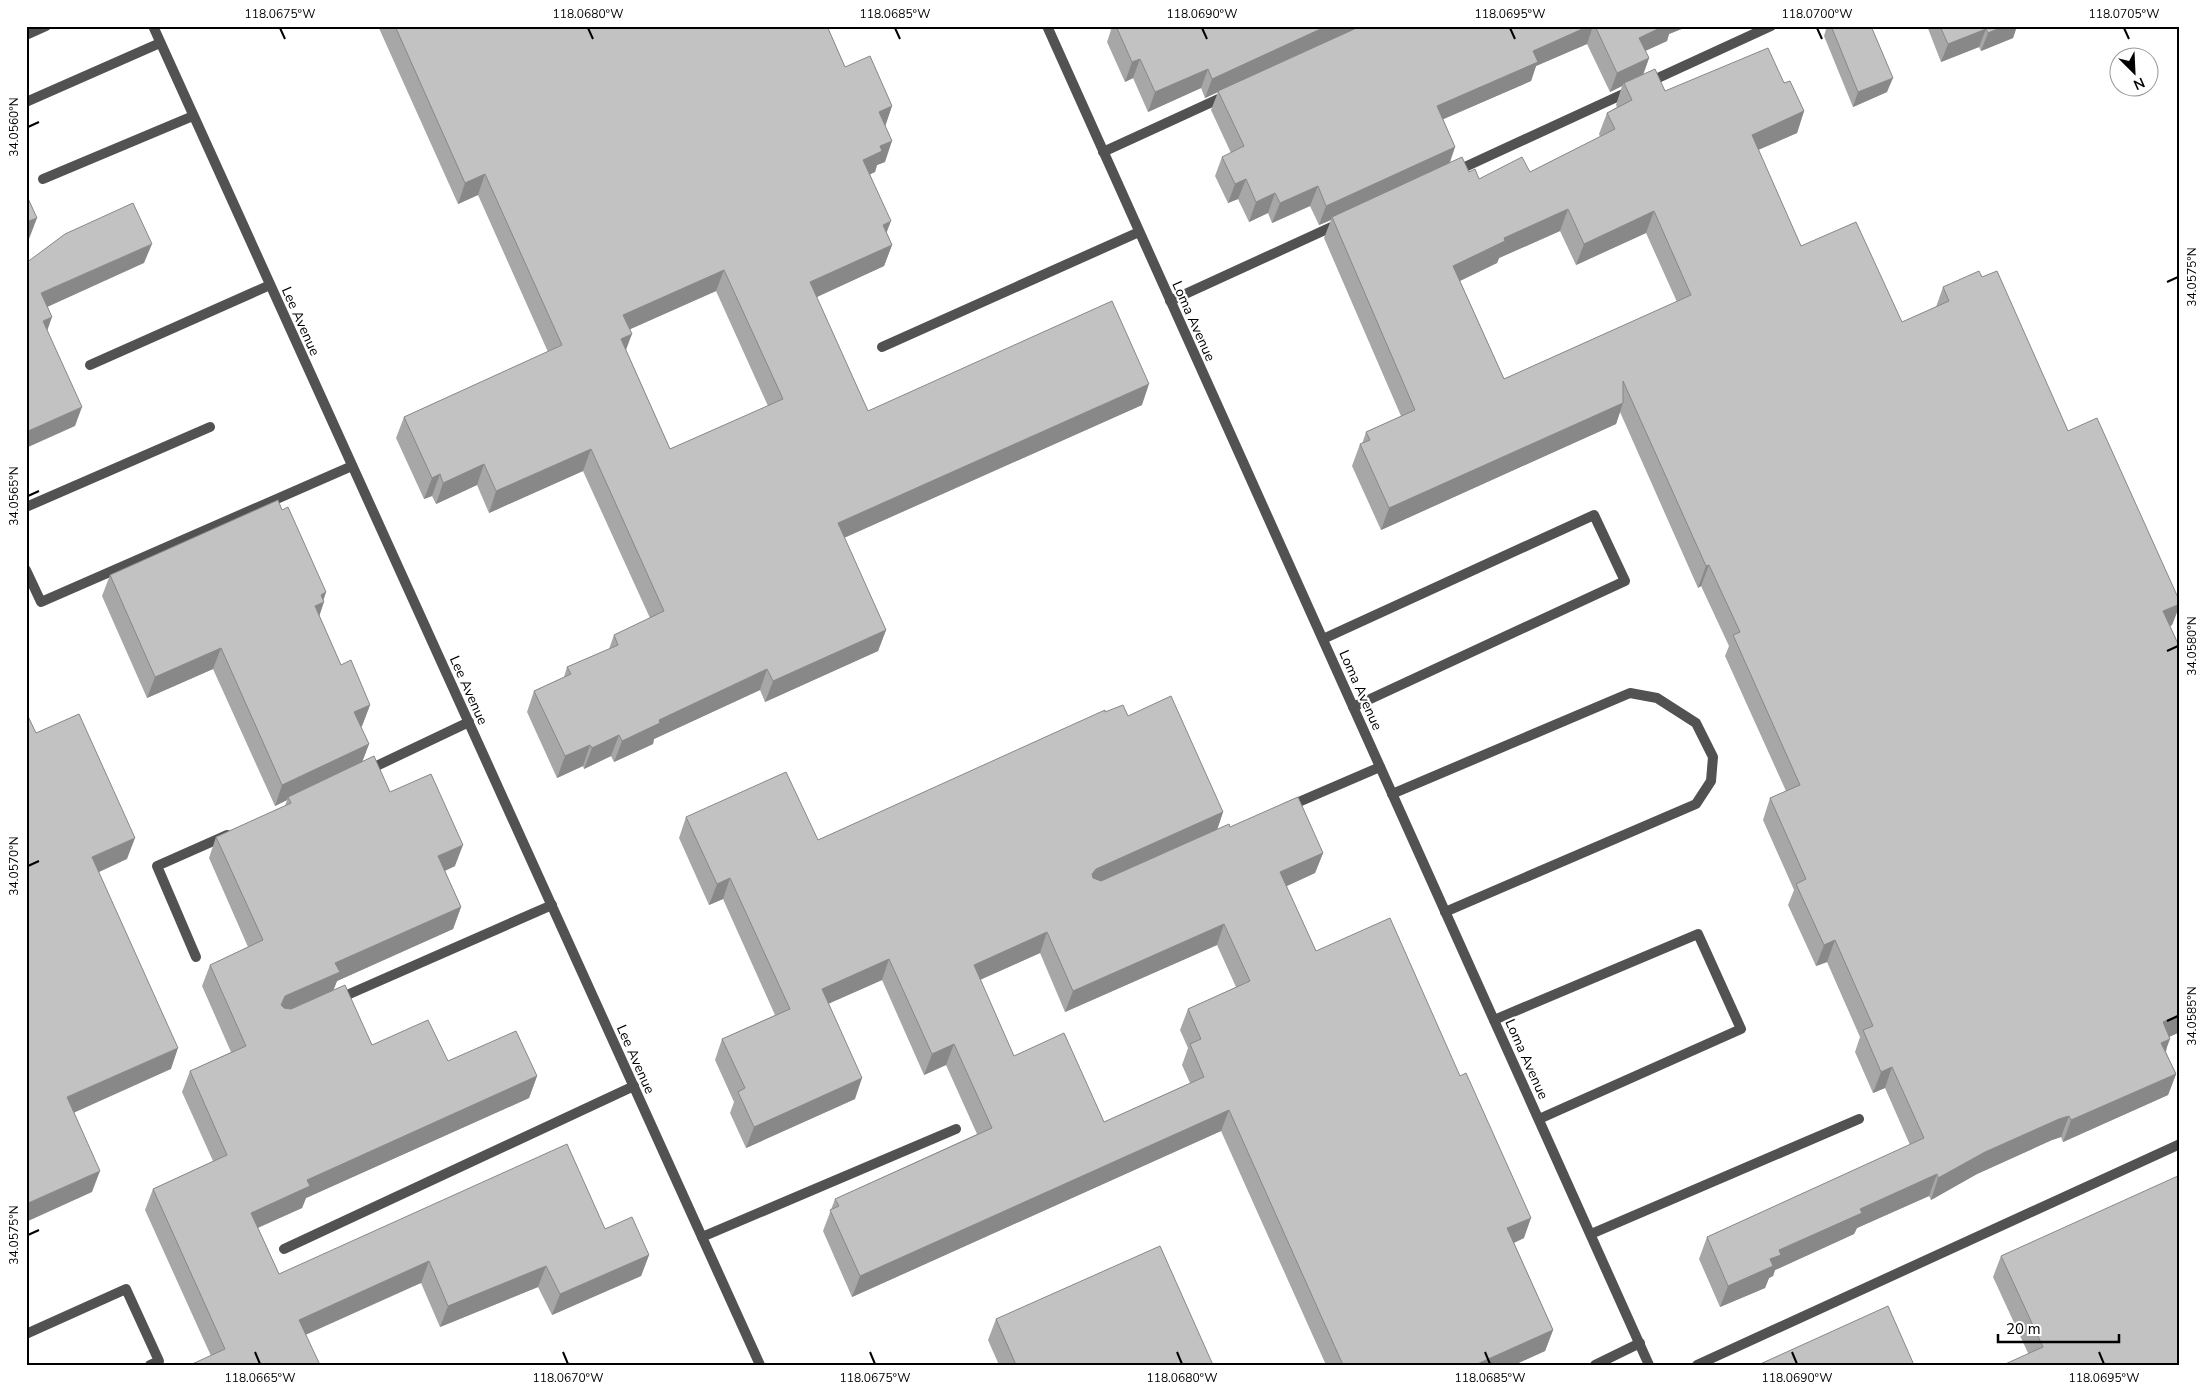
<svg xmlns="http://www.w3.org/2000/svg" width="2206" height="1391" font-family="'Nunito Sans',sans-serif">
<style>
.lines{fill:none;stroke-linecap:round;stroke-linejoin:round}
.service{stroke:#525252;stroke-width:10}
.minor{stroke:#525252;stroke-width:10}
.wall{fill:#a7a7a7;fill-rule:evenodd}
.shaded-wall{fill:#888}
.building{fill:#c2c2c2;stroke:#888;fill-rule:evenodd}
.ticks{fill:none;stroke:#000;stroke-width:2}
.labels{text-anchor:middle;stroke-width:4.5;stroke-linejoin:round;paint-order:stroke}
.street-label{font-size:14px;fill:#000;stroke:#fff}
.neatline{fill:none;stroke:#000;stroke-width:2}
.ticks-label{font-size:12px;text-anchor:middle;fill:#000}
</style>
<rect width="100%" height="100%" fill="#fff"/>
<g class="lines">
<g class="service">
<path d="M 26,35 L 46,26"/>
<path d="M 1647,83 L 1771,26"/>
<path d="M 26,102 L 160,43"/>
<path d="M 1103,152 L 1225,96"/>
<path d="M 1454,172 L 1632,90"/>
<path d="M 43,179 L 193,116"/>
<path d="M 1170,301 L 1338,224"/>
<path d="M 882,347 L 1139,232"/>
<path d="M 90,365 L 270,285"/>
<path d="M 26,507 L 210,427"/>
<path d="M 26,570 L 41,602 L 352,466"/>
<path d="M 1323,639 L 1594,515 L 1625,581 L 1353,707"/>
<path d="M 368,770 L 469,722"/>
<path d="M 1392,794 L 1630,693 L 1657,698 L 1696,723 L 1713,757 L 1711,781 L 1696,804 L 1445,912"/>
<path d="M 1287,807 L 1380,767"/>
<path d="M 196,957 L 157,866 L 227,835"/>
<path d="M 338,999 L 552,905"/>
<path d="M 1494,1020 L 1698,934 L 1741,1029 L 1539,1119"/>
<path d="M 1591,1234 L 1859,1119"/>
<path d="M 702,1237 L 956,1129"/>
<path d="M 284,1249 L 634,1086"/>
<path d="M 26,1334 L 126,1289 L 159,1361 L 150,1365"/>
<path d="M 1595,1365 L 1640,1343"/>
<path d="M 1697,1365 L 2180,1144"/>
</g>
<g class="minor">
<path d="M 153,26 L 760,1365"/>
<path d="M 1047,26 L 1649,1365"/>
</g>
</g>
<g class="wall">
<path d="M 378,26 L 827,26 L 845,67 L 892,106 L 885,125 L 885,162 L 877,165 L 875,172 L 870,174 L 887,233 L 892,245 L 884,266 L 816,297 L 868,411 L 1142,405 L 844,538 L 886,630 L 878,651 L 765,702 L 760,690 L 654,739 L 653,744 L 614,762 L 611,756 L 584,769 L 583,766 L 557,778 L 527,712 L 534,691 L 564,677 L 567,667 L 609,649 L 614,635 L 650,618 L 583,471 L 489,513 L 477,485 L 436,504 L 432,496 L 424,499 L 396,438 L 404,417 L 548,352 L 478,195 L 458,204 ZM 716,291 L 768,406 L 670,449 L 626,350 L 630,329 Z"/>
<path d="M 1109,26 L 1689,26 L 1669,34 L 1667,41 L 1645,51 L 1649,58 L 1643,74 L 1665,91 L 1784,83 L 1804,111 L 1797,133 L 1758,150 L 1801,246 L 1902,322 L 1936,307 L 1943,287 L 1982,277 L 2068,431 L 2180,602 L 2180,605 L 2172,625 L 2170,626 L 2180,648 L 2180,1032 L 2169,1037 L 2166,1052 L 2176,1074 L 2168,1095 L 2063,1142 L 2061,1137 L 2052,1140 L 1977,1174 L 1931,1200 L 1929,1196 L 1857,1228 L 1854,1234 L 1775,1270 L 1773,1276 L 1769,1278 L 1765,1288 L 1720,1307 L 1699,1259 L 1707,1237 L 1910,1145 L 1885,1088 L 1873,1093 L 1855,1052 L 1860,1037 L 1827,962 L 1816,966 L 1788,905 L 1794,890 L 1763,820 L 1770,798 L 1786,791 L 1725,656 L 1729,646 L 1701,586 L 1698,588 L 1620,412 L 1616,424 L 1381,530 L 1352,466 L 1360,444 L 1362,444 L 1366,432 L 1401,416 L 1324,238 L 1331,220 L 1319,225 L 1310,206 L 1272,223 L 1268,213 L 1249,222 L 1238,199 L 1228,203 L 1215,176 L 1222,157 L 1231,153 L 1211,110 L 1218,92 L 1205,98 L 1201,88 L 1148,112 L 1133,78 L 1125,82 L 1107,42 L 1111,30 ZM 1587,44 L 1610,92 L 1622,86 L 1616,105 L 1617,107 L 1607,113 L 1599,134 L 1600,137 L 1530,172 L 1479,179 L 1469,172 L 1450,163 L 1455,147 L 1443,119 L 1531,81 L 1536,66 ZM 1560,231 L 1576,265 L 1646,233 L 1677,302 L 1504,379 L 1460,281 L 1497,263 L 1499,258 Z"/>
<path d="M 1827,26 L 1871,26 L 1887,92 L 1853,107 L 1824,36 Z"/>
<path d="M 1927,26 L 2017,26 L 2013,38 L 1981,51 L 1979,47 L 1941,62 Z"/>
<path d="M 282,510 L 326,592 L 319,616 L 341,665 L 370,705 L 362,726 L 361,727 L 369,744 L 362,762 L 390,792 L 455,866 L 445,871 L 461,907 L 453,929 L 337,981 L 333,990 L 372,1045 L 448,1061 L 537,1076 L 529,1098 L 306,1198 L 302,1208 L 258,1228 L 279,1274 L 605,1229 L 649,1255 L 641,1276 L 552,1315 L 538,1287 L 440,1327 L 421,1283 L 211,1356 L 145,1210 L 153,1189 L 213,1161 L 182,1092 L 190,1071 L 231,1052 L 202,986 L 210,965 L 248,947 L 209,858 L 216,837 L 285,806 L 287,800 L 275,806 L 213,669 L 147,698 L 102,596 L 110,575 Z"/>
<path d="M 1105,712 L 1128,716 L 1223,812 L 1217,830 L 1230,827 L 1323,853 L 1315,873 L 1286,886 L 1316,951 L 1524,1238 L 1514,1243 L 1553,1330 L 1545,1351 L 1514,1365 L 1326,1365 L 1221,1131 L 852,1297 L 823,1231 L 835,1199 L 977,1134 L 946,1065 L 924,1075 L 882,980 L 828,1004 L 855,1099 L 746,1148 L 730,1113 L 734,1102 L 715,1060 L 722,1039 L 775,1015 L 723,899 L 709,905 L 679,838 L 686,817 L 818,840 ZM 1217,945 L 1236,987 L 1188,1009 L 1180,1030 L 1188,1048 L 1182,1065 L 1190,1083 L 1104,1122 L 1014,1056 L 980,980 L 1040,953 L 1065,1012 Z"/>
<path d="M 2001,1256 L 2180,1365 L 2028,1353 L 1993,1277 Z"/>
<path d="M 996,1319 L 1213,1365 L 999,1365 L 988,1340 Z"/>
</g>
<g class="shaded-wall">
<path d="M 1327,26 L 1363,26 L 1205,98 L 1212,79 Z"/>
<path d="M 1589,26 L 1593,26 L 1587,44 L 1536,66 L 1531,81 L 1430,125 L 1437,106 L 1533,51 Z"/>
<path d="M 1664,26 L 1689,26 L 1669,34 L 1667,41 L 1632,57 L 1639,38 Z"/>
<path d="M 2004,26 L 2017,26 L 2013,38 L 1981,51 L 1988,33 Z"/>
<path d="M 1986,29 L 1979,47 L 1941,62 L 1948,44 Z"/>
<path d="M 1649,58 L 1642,78 L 1624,83 L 1622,86 L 1610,92 L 1617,73 Z"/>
<path d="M 1140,59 L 1133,78 L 1125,82 L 1132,62 Z"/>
<path d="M 1208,69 L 1201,88 L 1148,112 L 1155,92 Z"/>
<path d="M 1893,78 L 1887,92 L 1853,107 L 1858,92 Z"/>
<path d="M 892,106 L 885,127 L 879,112 Z"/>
<path d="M 1804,111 L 1797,133 L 1744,156 L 1752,135 Z"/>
<path d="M 892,141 L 885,162 L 877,165 L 875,172 L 856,181 L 863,160 L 880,146 Z"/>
<path d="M 1455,147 L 1448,166 L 1332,217 L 1331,220 L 1319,225 L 1326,206 Z"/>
<path d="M 485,174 L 478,195 L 458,204 L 465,183 Z"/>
<path d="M 1246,179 L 1238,199 L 1228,203 L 1235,184 Z"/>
<path d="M 1318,186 L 1310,206 L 1272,223 L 1280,203 Z"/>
<path d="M 1275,193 L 1268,213 L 1249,222 L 1256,202 Z"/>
<path d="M 1568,209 L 1560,231 L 1499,258 L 1497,263 L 1445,288 L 1453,266 L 1504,238 Z"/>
<path d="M 1654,211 L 1646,233 L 1576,265 L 1584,244 Z"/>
<path d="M 37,218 L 29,239 L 26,240 L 26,222 Z"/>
<path d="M 891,221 L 883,242 L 883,225 Z"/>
<path d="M 152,244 L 144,263 L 34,313 L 41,293 Z"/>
<path d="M 892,245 L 884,266 L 802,304 L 810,282 Z"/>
<path d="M 724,270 L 716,291 L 615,336 L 623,315 Z"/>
<path d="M 52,317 L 45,337 L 43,321 Z"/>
<path d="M 632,334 L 624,355 L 621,339 Z"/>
<path d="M 1149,384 L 1142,405 L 830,544 L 838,523 Z"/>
<path d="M 1623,403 L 1616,424 L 1381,530 L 1389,508 Z"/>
<path d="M 82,407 L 75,426 L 26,448 L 26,432 Z"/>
<path d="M 591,449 L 583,471 L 489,513 L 496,491 Z"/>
<path d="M 484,464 L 477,485 L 436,504 L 443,483 Z"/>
<path d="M 440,474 L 432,496 L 424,499 L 432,478 Z"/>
<path d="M 1709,565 L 1701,586 L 1698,588 L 1706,566 Z"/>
<path d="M 326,592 L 322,603 L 324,602 L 317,623 L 315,606 L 321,595 Z"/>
<path d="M 2180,604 L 2172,625 L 2156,632 L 2163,611 Z"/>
<path d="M 886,630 L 878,651 L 765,702 L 773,681 Z"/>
<path d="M 221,648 L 213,669 L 147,698 L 155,677 Z"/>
<path d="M 767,669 L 760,690 L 654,739 L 653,744 L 614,762 L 622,741 L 659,720 Z"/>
<path d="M 370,705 L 362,726 L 347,733 L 354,712 Z"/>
<path d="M 619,735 L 611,756 L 584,769 L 592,748 Z"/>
<path d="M 369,744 L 361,765 L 288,797 L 287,800 L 275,806 L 282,785 Z"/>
<path d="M 590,745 L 583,766 L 557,778 L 565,756 Z"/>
<path d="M 1223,812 L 1216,833 L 1088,890 L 1092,874 L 1096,869 Z"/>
<path d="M 135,838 L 127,859 L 84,879 L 92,857 Z"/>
<path d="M 463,845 L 455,866 L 431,877 L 438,856 Z"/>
<path d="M 1323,853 L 1315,873 L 1272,893 L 1280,872 Z"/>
<path d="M 730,878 L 723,899 L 709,905 L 717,884 Z"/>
<path d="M 461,907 L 453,929 L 337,981 L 332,994 L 274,1026 L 285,996 L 335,963 Z"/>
<path d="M 1224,924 L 1217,945 L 1065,1012 L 1073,991 Z"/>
<path d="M 1047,932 L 1040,953 L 966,986 L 974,965 Z"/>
<path d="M 1835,940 L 1827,962 L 1816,966 L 1824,945 Z"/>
<path d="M 889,959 L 882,980 L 814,1010 L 822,989 Z"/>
<path d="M 2180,1014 L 2180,1032 L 2155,1043 L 2163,1022 Z"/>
<path d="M 2170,1039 L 2162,1060 L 2161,1043 Z"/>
<path d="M 954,1044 L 946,1065 L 924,1075 L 932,1054 Z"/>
<path d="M 178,1048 L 171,1069 L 60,1119 L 67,1097 Z"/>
<path d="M 1892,1067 L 1885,1088 L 1873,1093 L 1881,1072 Z"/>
<path d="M 2176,1074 L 2168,1095 L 2063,1142 L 2071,1120 Z"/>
<path d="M 537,1076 L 529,1098 L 306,1198 L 302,1208 L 243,1234 L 251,1213 L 307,1180 Z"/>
<path d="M 862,1078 L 855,1099 L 746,1148 L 754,1127 Z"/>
<path d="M 1229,1110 L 1221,1131 L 852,1297 L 860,1276 Z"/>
<path d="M 2069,1116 L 2061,1137 L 2052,1140 L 1977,1174 L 1931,1200 L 1938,1178 L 1985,1152 L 2059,1119 Z"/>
<path d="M 100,1171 L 92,1192 L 26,1222 L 26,1204 Z"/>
<path d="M 1937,1174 L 1929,1196 L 1857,1228 L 1854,1234 L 1775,1270 L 1773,1276 L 1769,1278 L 1765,1288 L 1720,1307 L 1728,1286 L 1770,1259 L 1779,1250 L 1860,1209 Z"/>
<path d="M 1531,1218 L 1524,1238 L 1500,1249 L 1507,1228 Z"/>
<path d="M 649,1255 L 641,1276 L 552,1315 L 560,1294 Z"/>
<path d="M 429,1261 L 421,1283 L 292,1341 L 299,1320 Z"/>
<path d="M 546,1266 L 538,1287 L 440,1327 L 448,1306 Z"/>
<path d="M 1553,1330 L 1545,1351 L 1514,1365 L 1475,1365 Z"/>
</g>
<g class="building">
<path d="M 395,26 L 827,26 L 845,67 L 870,56 L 892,106 L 879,112 L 892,141 L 880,146 L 882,151 L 863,160 L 891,221 L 883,225 L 892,245 L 810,282 L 868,411 L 1112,301 L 1149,384 L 838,523 L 886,630 L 773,681 L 767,669 L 659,720 L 660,723 L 622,741 L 619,735 L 592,748 L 590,745 L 565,756 L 534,691 L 571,674 L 567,667 L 618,645 L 614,635 L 664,611 L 591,449 L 496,491 L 484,464 L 443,483 L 440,474 L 432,478 L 404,417 L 562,345 L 485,174 L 465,183 ZM 724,270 L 783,399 L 670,449 L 621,339 L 632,334 L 623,315 Z"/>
<path d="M 1116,26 L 1327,26 L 1212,79 L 1208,69 L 1155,92 L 1140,59 L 1132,62 Z"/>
<path d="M 1361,26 L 1589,26 L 1533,51 L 1538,62 L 1437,106 L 1455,147 L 1326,206 L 1318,186 L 1280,203 L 1275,193 L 1256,202 L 1246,179 L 1235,184 L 1222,157 L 1244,146 L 1218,91 Z"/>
<path d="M 1595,26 L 1664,26 L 1639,38 L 1649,58 L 1617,73 Z"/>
<path d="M 1831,26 L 1871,26 L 1893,78 L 1858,92 Z"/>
<path d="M 1940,26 L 2004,26 L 1988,33 L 1986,29 L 1948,44 Z"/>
<path d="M 1768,48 L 1784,83 L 1790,81 L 1804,111 L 1752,135 L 1801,246 L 1856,222 L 1902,322 L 1949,301 L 1943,287 L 1979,271 L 1982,277 L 1997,271 L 2068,431 L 2097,418 L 2180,602 L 2180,604 L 2163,611 L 2180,648 L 2180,1014 L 2163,1022 L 2170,1039 L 2161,1043 L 2176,1074 L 2071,1120 L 2069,1116 L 2059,1119 L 1985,1152 L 1938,1178 L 1937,1174 L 1860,1209 L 1862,1213 L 1779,1250 L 1781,1255 L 1770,1259 L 1773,1266 L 1728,1286 L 1707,1237 L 1924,1138 L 1892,1067 L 1881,1072 L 1863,1030 L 1873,1026 L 1835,940 L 1824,945 L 1796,884 L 1806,879 L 1770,798 L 1800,785 L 1733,635 L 1740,632 L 1709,565 L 1706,566 L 1623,381 L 1623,403 L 1389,508 L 1360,444 L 1370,440 L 1366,432 L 1415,410 L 1332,217 L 1462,157 L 1469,172 L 1475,169 L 1479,179 L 1522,157 L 1530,172 L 1615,129 L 1607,113 L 1632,100 L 1624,83 L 1655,69 L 1665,91 ZM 1568,209 L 1584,244 L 1654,211 L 1691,295 L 1504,379 L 1453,266 L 1505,241 L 1504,238 Z"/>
<path d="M 26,194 L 37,218 L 26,222 Z"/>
<path d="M 133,203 L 152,244 L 41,293 L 52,317 L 43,321 L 82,407 L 26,432 L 26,263 L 65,234 Z"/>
<path d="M 278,500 L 282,510 L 288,507 L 326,592 L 321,595 L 324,602 L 315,606 L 341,665 L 351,660 L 370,705 L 354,712 L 369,744 L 282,785 L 221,648 L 155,677 L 110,575 Z"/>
<path d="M 1171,696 L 1223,812 L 1096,869 L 1092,874 L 1093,878 L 1101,881 L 1229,824 L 1230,827 L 1298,797 L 1323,853 L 1280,872 L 1316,951 L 1390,918 L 1460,1076 L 1466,1073 L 1531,1218 L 1507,1228 L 1553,1330 L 1475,1365 L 1343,1365 L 1229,1110 L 860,1276 L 830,1210 L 839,1206 L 835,1199 L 992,1128 L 954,1044 L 932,1054 L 889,959 L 822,989 L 862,1078 L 754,1127 L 738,1092 L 745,1088 L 722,1039 L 790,1009 L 730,878 L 717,884 L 686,817 L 786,772 L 818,840 L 1105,710 L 1105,712 L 1123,705 L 1128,716 ZM 1224,924 L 1250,981 L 1188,1009 L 1201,1039 L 1190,1044 L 1204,1077 L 1104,1122 L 1064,1033 L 1014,1056 L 974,965 L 1047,932 L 1073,991 Z"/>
<path d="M 26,712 L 36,733 L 79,714 L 135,838 L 92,857 L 178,1048 L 67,1097 L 100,1171 L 26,1204 Z"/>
<path d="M 374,756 L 390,792 L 431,774 L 463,845 L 438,856 L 461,907 L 335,963 L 340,972 L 285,996 L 281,1005 L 284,1008 L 291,1009 L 345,985 L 372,1045 L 428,1020 L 448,1061 L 516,1031 L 537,1076 L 307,1180 L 310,1186 L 251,1213 L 279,1274 L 567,1144 L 605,1229 L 632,1217 L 649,1255 L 560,1294 L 546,1266 L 448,1306 L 429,1261 L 299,1320 L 320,1365 L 190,1365 L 225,1349 L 153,1189 L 227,1155 L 190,1071 L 246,1046 L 210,965 L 263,940 L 216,837 L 291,803 L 288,797 Z"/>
<path d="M 2180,1175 L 2180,1365 L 2003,1365 L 2043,1347 L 2001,1256 Z"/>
<path d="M 1160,1246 L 1213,1365 L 1016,1365 L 996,1319 Z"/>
<path d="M 1888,1306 L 1914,1365 L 1758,1365 Z"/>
</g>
<path class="ticks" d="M 280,28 L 285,39M 588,28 L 593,39M 895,28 L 900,39M 1202,28 L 1207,39M 1510,28 L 1515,39M 1817,28 L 1822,39M 2124,28 L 2129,39M 28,127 L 39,122M 2167,282 L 2178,277M 28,496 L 39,491M 2167,651 L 2178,646M 28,866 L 39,861M 2167,1021 L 2178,1016M 28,1235 L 39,1230M 255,1352 L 260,1364M 563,1352 L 568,1364M 870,1352 L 875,1364M 1177,1352 L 1182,1364M 1485,1352 L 1490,1364M 1792,1352 L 1797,1364M 2099,1352 L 2104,1364"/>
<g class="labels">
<g class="street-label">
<text transform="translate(301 321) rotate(66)" y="5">Lee Avenue</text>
<text transform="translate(1194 321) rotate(66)" y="5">Loma Avenue</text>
<text transform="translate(469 690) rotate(66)" y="5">Lee Avenue</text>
<text transform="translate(1361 690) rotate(66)" y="5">Loma Avenue</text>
<text transform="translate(636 1059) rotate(66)" y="5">Lee Avenue</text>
<text transform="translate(1527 1059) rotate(66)" y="5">Loma Avenue</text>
</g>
</g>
<rect width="2206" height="1391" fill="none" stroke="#ffffff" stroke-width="55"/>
<g transform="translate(2134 72) rotate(156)"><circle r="24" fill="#ffffff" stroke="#999999"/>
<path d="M0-4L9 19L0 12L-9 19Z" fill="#000000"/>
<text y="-8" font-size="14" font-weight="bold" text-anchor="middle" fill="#000000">N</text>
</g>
<path d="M1998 1334v8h121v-8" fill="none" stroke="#000000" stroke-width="2.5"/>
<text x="2006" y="1334" font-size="15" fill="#000000" stroke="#ffffff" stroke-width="4" paint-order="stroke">20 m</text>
<rect x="28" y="28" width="2150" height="1336" class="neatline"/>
<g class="ticks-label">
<text x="280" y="18">118.0675°W</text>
<text x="588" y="18">118.0680°W</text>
<text x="895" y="18">118.0685°W</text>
<text x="1202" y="18">118.0690°W</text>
<text x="1510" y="18">118.0695°W</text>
<text x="1817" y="18">118.0700°W</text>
<text x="2124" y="18">118.0705°W</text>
<text transform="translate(14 127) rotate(-90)" y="4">34.0560°N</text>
<text transform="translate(2192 277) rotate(-90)" y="4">34.0575°N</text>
<text transform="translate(14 496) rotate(-90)" y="4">34.0565°N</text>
<text transform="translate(2192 646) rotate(-90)" y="4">34.0580°N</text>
<text transform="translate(14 866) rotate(-90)" y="4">34.0570°N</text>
<text transform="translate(2192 1016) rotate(-90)" y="4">34.0585°N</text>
<text transform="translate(14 1235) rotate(-90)" y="4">34.0575°N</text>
<text x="260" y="1382">118.0665°W</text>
<text x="568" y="1382">118.0670°W</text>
<text x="875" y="1382">118.0675°W</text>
<text x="1182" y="1382">118.0680°W</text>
<text x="1490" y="1382">118.0685°W</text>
<text x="1797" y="1382">118.0690°W</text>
<text x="2104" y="1382">118.0695°W</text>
</g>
</svg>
